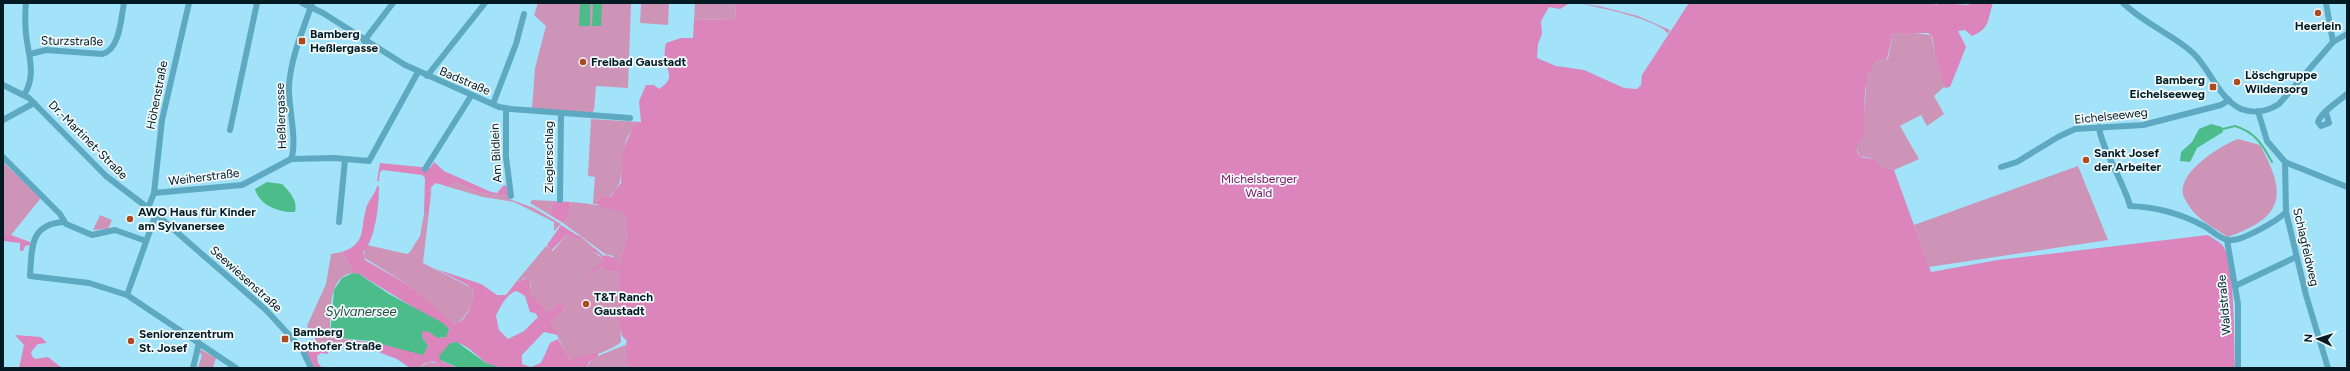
<svg xmlns="http://www.w3.org/2000/svg" width="2350" height="371" font-family="Figtree,sans-serif">
<style>
.green{fill:#ce94b8}
.forest{fill:#db85bc;fill-rule:evenodd}
.water{fill:#4dbc8b}
.lines{fill:none;stroke-linecap:round;stroke-linejoin:round}
.stream{stroke:#4dbc8b;stroke-width:2}
.minor{stroke:#5da9c1;stroke-width:6}
.poi-dot{fill:#af4a1e;stroke:#f2fafd;stroke-width:1.5}
.labels{text-anchor:middle;stroke-width:3.5;stroke-linejoin:round;paint-order:stroke}
.poi-label{font-size:12px;font-weight:bold;fill:#021b23;stroke:#f2fafd;text-anchor:start}
.street-label{font-size:12px;fill:#021b23;stroke:#f2fafd}
.park-label{font-size:12px;fill:#7b1560;stroke:#f2fafd}
.water-label{font-size:13px;font-style:italic;fill:#204e39;stroke:#f2fafd}
</style>
<rect width="100%" height="100%" fill="#a2e3f9"/>
<g class="green">
<path d="M 538,3 L 631,3 L 628,88 L 596,86 L 594,110 L 591,114 L 532,109 L 535,68 L 546,26 L 534,15 Z"/>
<path d="M 641,3 L 669,3 L 668,25 L 640,23 Z"/>
<path d="M 695,3 L 736,3 L 735,19 L 694,20 Z"/>
<path d="M 1577,3 L 1599,6 L 1638,16 L 1670,30 L 1668,34 C 1661,20 1594,6 1577,3 Z"/>
<path d="M 1906,32 L 1931,35 L 1935,56 L 1945,86 L 1934,96 L 1944,114 L 1927,126 L 1921,115 L 1900,126 L 1919,159 L 1894,170 L 1881,167 L 1875,159 L 1859,156 L 1857,146 L 1864,132 L 1866,82 L 1871,68 L 1877,61 L 1888,59 L 1893,33 Z"/>
<path d="M 591,119 L 641,122 C 611,142 633,177 611,195 C 608,198 602,198 597,200 L 597,204 L 593,204 L 595,177 L 588,176 Z"/>
<path d="M 2238,139 L 2260,145 C 2287,194 2285,217 2228,237 C 2211,226 2194,218 2185,199 C 2172,175 2221,145 2238,139 Z"/>
<path d="M 3,162 L 41,198 L 11,235 L 3,235 Z"/>
<path d="M 2078,166 L 2108,240 L 1929,267 L 1914,225 Z"/>
<path d="M 455,182 L 481,193 L 509,196 L 509,199 L 534,208 L 561,224 L 554,231 L 554,222 L 514,202 L 483,197 L 449,187 Z"/>
<path d="M 432,186 L 423,263 L 472,288 C 476,300 467,317 456,324 L 450,322 L 410,286 L 363,257 L 367,245 L 407,254 L 410,252 L 420,236 L 424,214 L 426,213 Z"/>
<path d="M 532,200 L 553,201 L 550,215 L 530,203 Z"/>
<path d="M 571,202 C 582,203 617,206 625,214 L 627,237 L 619,266 L 613,256 L 605,254 L 563,223 L 568,217 Z"/>
<path d="M 100,215 L 112,220 L 108,229 L 93,230 Z"/>
<path d="M 567,234 L 580,236 L 593,247 L 591,251 L 603,258 L 604,262 L 589,274 L 589,276 L 601,267 L 613,272 L 617,269 L 619,271 L 621,342 C 610,351 582,362 568,358 L 551,323 L 552,319 L 563,310 L 566,303 L 562,301 L 546,313 L 544,307 L 531,296 L 529,290 L 531,285 L 526,278 L 516,282 L 546,246 L 553,251 Z"/>
<path d="M 342,252 L 353,273 C 326,276 331,318 330,337 L 377,343 L 374,345 L 375,351 L 318,344 L 307,326 L 326,284 L 331,254 Z"/>
<path d="M 625,345 L 628,368 L 586,368 L 593,358 Z"/>
<path d="M 200,349 L 216,358 L 213,368 L 198,368 L 202,355 L 199,352 Z"/>
<path d="M 429,362 L 438,363 L 440,368 L 419,368 Z"/>
</g>
<g class="forest">
<path d="M 736,3 L 1570,3 L 1560,9 L 1549,7 L 1541,21 L 1542,34 L 1538,44 L 1537,58 L 1556,66 L 1584,70 L 1624,88 L 1637,89 L 1641,85 L 1642,75 L 1689,3 L 1931,3 L 1937,5 L 1938,3 L 1968,5 L 1971,3 L 1993,3 C 1987,20 1991,28 1972,36 L 1965,30 L 1958,31 L 1966,47 L 1950,87 L 1945,88 L 1935,56 L 1932,36 L 1928,33 L 1893,33 L 1887,59 L 1877,61 C 1859,80 1867,109 1864,132 C 1863,143 1855,141 1858,154 C 1859,159 1871,158 1875,159 L 1881,167 L 1894,170 L 1931,272 L 1998,260 L 2208,235 C 2212,238 2220,242 2223,246 C 2235,261 2234,345 2235,368 L 628,368 L 625,347 L 627,341 L 622,336 L 620,328 L 619,270 L 611,272 L 601,267 L 590,276 L 588,274 L 604,260 L 600,255 L 591,251 L 593,247 L 604,256 L 606,255 L 615,258 L 619,265 L 627,237 L 625,215 C 619,206 600,212 596,202 L 600,198 L 611,196 L 621,183 L 623,150 L 634,125 L 641,122 L 639,101 L 646,85 L 654,85 L 659,89 C 676,78 667,73 665,59 C 664,54 665,48 666,43 L 681,38 L 693,38 L 694,20 L 735,19 Z"/>
<path d="M 434,162 L 444,171 L 491,192 L 497,193 L 503,186 L 506,185 L 509,196 L 481,193 L 455,182 L 449,187 L 436,183 L 431,187 L 428,212 L 424,214 L 425,178 L 422,175 L 383,170 L 380,172 L 379,181 L 377,181 L 380,163 L 430,168 Z"/>
<path d="M 377,186 L 379,186 C 379,204 376,238 363,253 L 365,260 L 410,286 L 454,324 C 467,322 474,301 473,290 L 468,285 L 436,269 L 481,284 L 497,295 L 506,295 L 516,282 L 528,278 L 530,284 L 530,294 L 544,307 L 546,313 L 562,301 L 566,303 L 563,310 L 551,321 L 558,335 L 544,332 L 522,355 L 522,364 L 531,367 L 541,363 L 550,343 L 558,339 L 569,359 L 598,353 L 598,356 L 589,362 L 586,368 C 565,368 510,371 493,366 C 478,361 468,340 450,343 L 441,361 L 459,368 L 440,368 L 438,363 C 431,360 425,362 419,368 L 410,368 L 397,359 L 373,350 L 377,343 L 423,354 L 428,346 L 422,337 L 422,331 C 431,329 434,338 443,338 L 449,329 L 359,274 L 353,273 L 342,252 C 367,243 360,229 366,209 C 368,200 375,195 377,186 ZM 517,291 L 525,296 L 530,312 L 535,313 L 538,317 L 524,331 L 508,339 L 499,330 L 496,316 C 499,308 508,292 517,291 Z"/>
<path d="M 553,201 L 571,202 L 568,217 L 563,223 L 550,215 Z"/>
<path d="M 561,225 L 580,237 L 577,239 L 567,234 L 551,251 L 547,245 Z"/>
<path d="M 3,235 L 11,235 L 30,242 L 30,245 L 25,246 L 23,251 L 20,251 L 20,243 L 3,241 Z"/>
<path d="M 15,335 L 41,337 L 47,343 L 38,344 L 31,352 L 32,356 L 35,359 L 48,357 L 62,368 L 19,368 L 24,345 Z"/>
<path d="M 315,342 L 328,344 L 328,354 L 321,353 L 317,356 L 318,363 L 322,368 L 313,368 L 305,352 Z"/>
</g>
<g class="water">
<path d="M 580,3 L 590,3 L 590,26 L 579,26 Z"/>
<path d="M 593,3 L 602,3 L 601,26 L 592,26 Z"/>
<path d="M 2211,124 L 2222,127 L 2223,132 L 2197,148 L 2190,162 L 2180,161 L 2181,152 L 2192,142 L 2199,129 Z"/>
<path d="M 267,182 L 282,184 C 290,192 298,201 295,212 C 279,213 259,205 255,189 Z"/>
<path d="M 353,273 L 359,274 L 389,294 L 443,323 L 449,329 L 446,337 L 438,338 L 429,332 L 422,331 L 422,337 L 428,346 L 423,355 L 370,341 L 330,337 L 334,290 L 342,278 Z"/>
<path d="M 457,342 L 486,363 L 502,368 L 459,368 L 440,360 L 439,356 L 450,343 Z"/>
</g>
<g class="lines">
<path class="stream" d="M 2223,129 L 2235,126 C 2255,132 2262,144 2272,162"/>
<g class="minor">
<path d="M 302,3 L 323,13 L 405,65 L 499,107 L 511,109 L 630,118"/>
<path d="M 2123,3 C 2146,25 2172,34 2193,53 C 2210,69 2219,99 2241,109 C 2254,114 2268,111 2279,104 L 2333,42 L 2347,34"/>
<path d="M 2326,3 L 2333,42"/>
<path d="M 364,41 L 393,3"/>
<path d="M 30,54 L 46,50 L 102,54 C 120,50 121,18 124,3"/>
<path d="M 427,76 L 485,3"/>
<path d="M 3,85 L 29,98 L 106,176 L 156,214 L 266,310 L 302,349 L 311,368"/>
<path d="M 24,95 C 37,75 28,55 26,34 C 25,24 25,13 26,3"/>
<path d="M 493,104 L 516,44 L 524,14"/>
<path d="M 506,108 L 506,157 L 511,196"/>
<path d="M 2258,111 L 2267,141 L 2285,162 L 2286,212 L 2306,295 L 2328,368"/>
<path d="M 2326,112 L 2329,123 L 2321,126 L 2318,122 C 2321,112 2339,101 2347,94"/>
<path d="M 3,120 L 34,103"/>
<path d="M 2099,127 C 2101,148 2124,182 2130,206 C 2156,207 2179,213 2202,225 C 2211,229 2219,239 2229,240 C 2241,242 2277,221 2286,212"/>
<path d="M 230,130 L 257,3"/>
<path d="M 3,157 L 60,214 L 66,224 L 92,235 L 115,230 L 146,241"/>
<path d="M 291,159 L 334,158 L 369,161 L 418,72"/>
<path d="M 291,159 C 298,142 288,107 289,86 C 291,56 303,31 312,3"/>
<path d="M 2285,162 L 2347,187"/>
<path d="M 2001,167 L 2017,162 L 2058,137 L 2075,129 L 2143,125 L 2221,105 L 2229,100"/>
<path d="M 425,169 L 471,96"/>
<path d="M 154,193 L 162,120 L 189,3"/>
<path d="M 560,200 L 561,114"/>
<path d="M 148,208 L 154,193 L 242,185 L 291,159"/>
<path d="M 64,222 C 29,224 32,249 30,276 L 89,283 L 127,295 L 236,368"/>
<path d="M 339,222 L 345,160"/>
<path d="M 2227,240 L 2238,304 L 2238,368"/>
<path d="M 2235,286 L 2296,257"/>
<path d="M 127,295 L 156,214"/>
<path d="M 193,368 L 199,343"/>
</g>
</g>
<g class="poi-dot">
<circle cx="2318" cy="13" r="4"/>
<rect x="298" y="37" width="8" height="8" rx="2"/>
<circle cx="583" cy="62" r="4"/>
<circle cx="2237" cy="82" r="4"/>
<rect x="2209" y="83" width="8" height="8" rx="2"/>
<circle cx="2086" cy="160" r="4"/>
<circle cx="130" cy="219" r="4"/>
<circle cx="586" cy="304" r="4"/>
<rect x="281" y="335" width="8" height="8" rx="2"/>
<circle cx="131" cy="341" r="4"/>
</g>
<g class="labels">
<g class="poi-label">
<text x="2318" y="30" text-anchor="middle">Heerlein</text>
<text x="310" y="38">Bamberg<tspan x="310" dy="14">Heßlergasse</tspan></text>
<text x="591" y="66">Freibad Gaustadt</text>
<text x="2245" y="79">Löschgruppe<tspan x="2245" dy="14">Wildensorg</tspan></text>
<text x="2205" y="84" text-anchor="end">Bamberg<tspan x="2205" dy="14">Eichelseeweg</tspan></text>
<text x="2094" y="157">Sankt Josef<tspan x="2094" dy="14">der Arbeiter</tspan></text>
<text x="138" y="216">AWO Haus für Kinder<tspan x="138" dy="14">am Sylvanersee</tspan></text>
<text x="594" y="301">T&amp;T Ranch<tspan x="594" dy="14">Gaustadt</tspan></text>
<text x="293" y="336">Bamberg<tspan x="293" dy="14">Rothofer Straße</tspan></text>
<text x="139" y="338">Seniorenzentrum<tspan x="139" dy="14">St. Josef</tspan></text>
</g>
<g class="street-label">
<text transform="translate(72 41) rotate(1)" y="4">Sturzstraße</text>
<text transform="translate(465 81) rotate(23)" y="4">Badstraße</text>
<text transform="translate(157 95) rotate(-79)" y="4">Höhenstraße</text>
<text transform="translate(281 116) rotate(-92)" y="4">Heßlergasse</text>
<text transform="translate(2111 116) rotate(-6)" y="4">Eichelseeweg</text>
<text transform="translate(88 140) rotate(45)" y="4">Dr.-Martinet-Straße</text>
<text transform="translate(496 153) rotate(-93)" y="4">Am Bildlein</text>
<text transform="translate(549 157) rotate(-90)" y="4">Zieglerschlag</text>
<text transform="translate(204 177) rotate(-7)" y="4">Weiherstraße</text>
<text transform="translate(2306 247) rotate(77)" y="4">Schlagfeldweg</text>
<text transform="translate(246 279) rotate(42)" y="4">Seewiesenstraße</text>
<text transform="translate(2224 305) rotate(-95)" y="4">Waldstraße</text>
</g>
<g class="park-label">
<text x="1259" y="183">Michelsberger<tspan x="1259" dy="14">Wald</tspan></text>
</g>
<g class="water-label">
<text x="361" y="316">Sylvanersee</text>
</g>
</g>
<rect width="2350" height="371" fill="none" stroke="#021b23" stroke-width="8"/>
<g transform="translate(2318 339) rotate(274)" stroke="#f2fafd" stroke-width="3" paint-order="stroke">
<path d="M0-3L7 15L0 10L-7 15Z" fill="#021b23"/>
<text y="-6" font-size="11" font-weight="bold" text-anchor="middle" fill="#021b23">N</text>
</g>
</svg>
